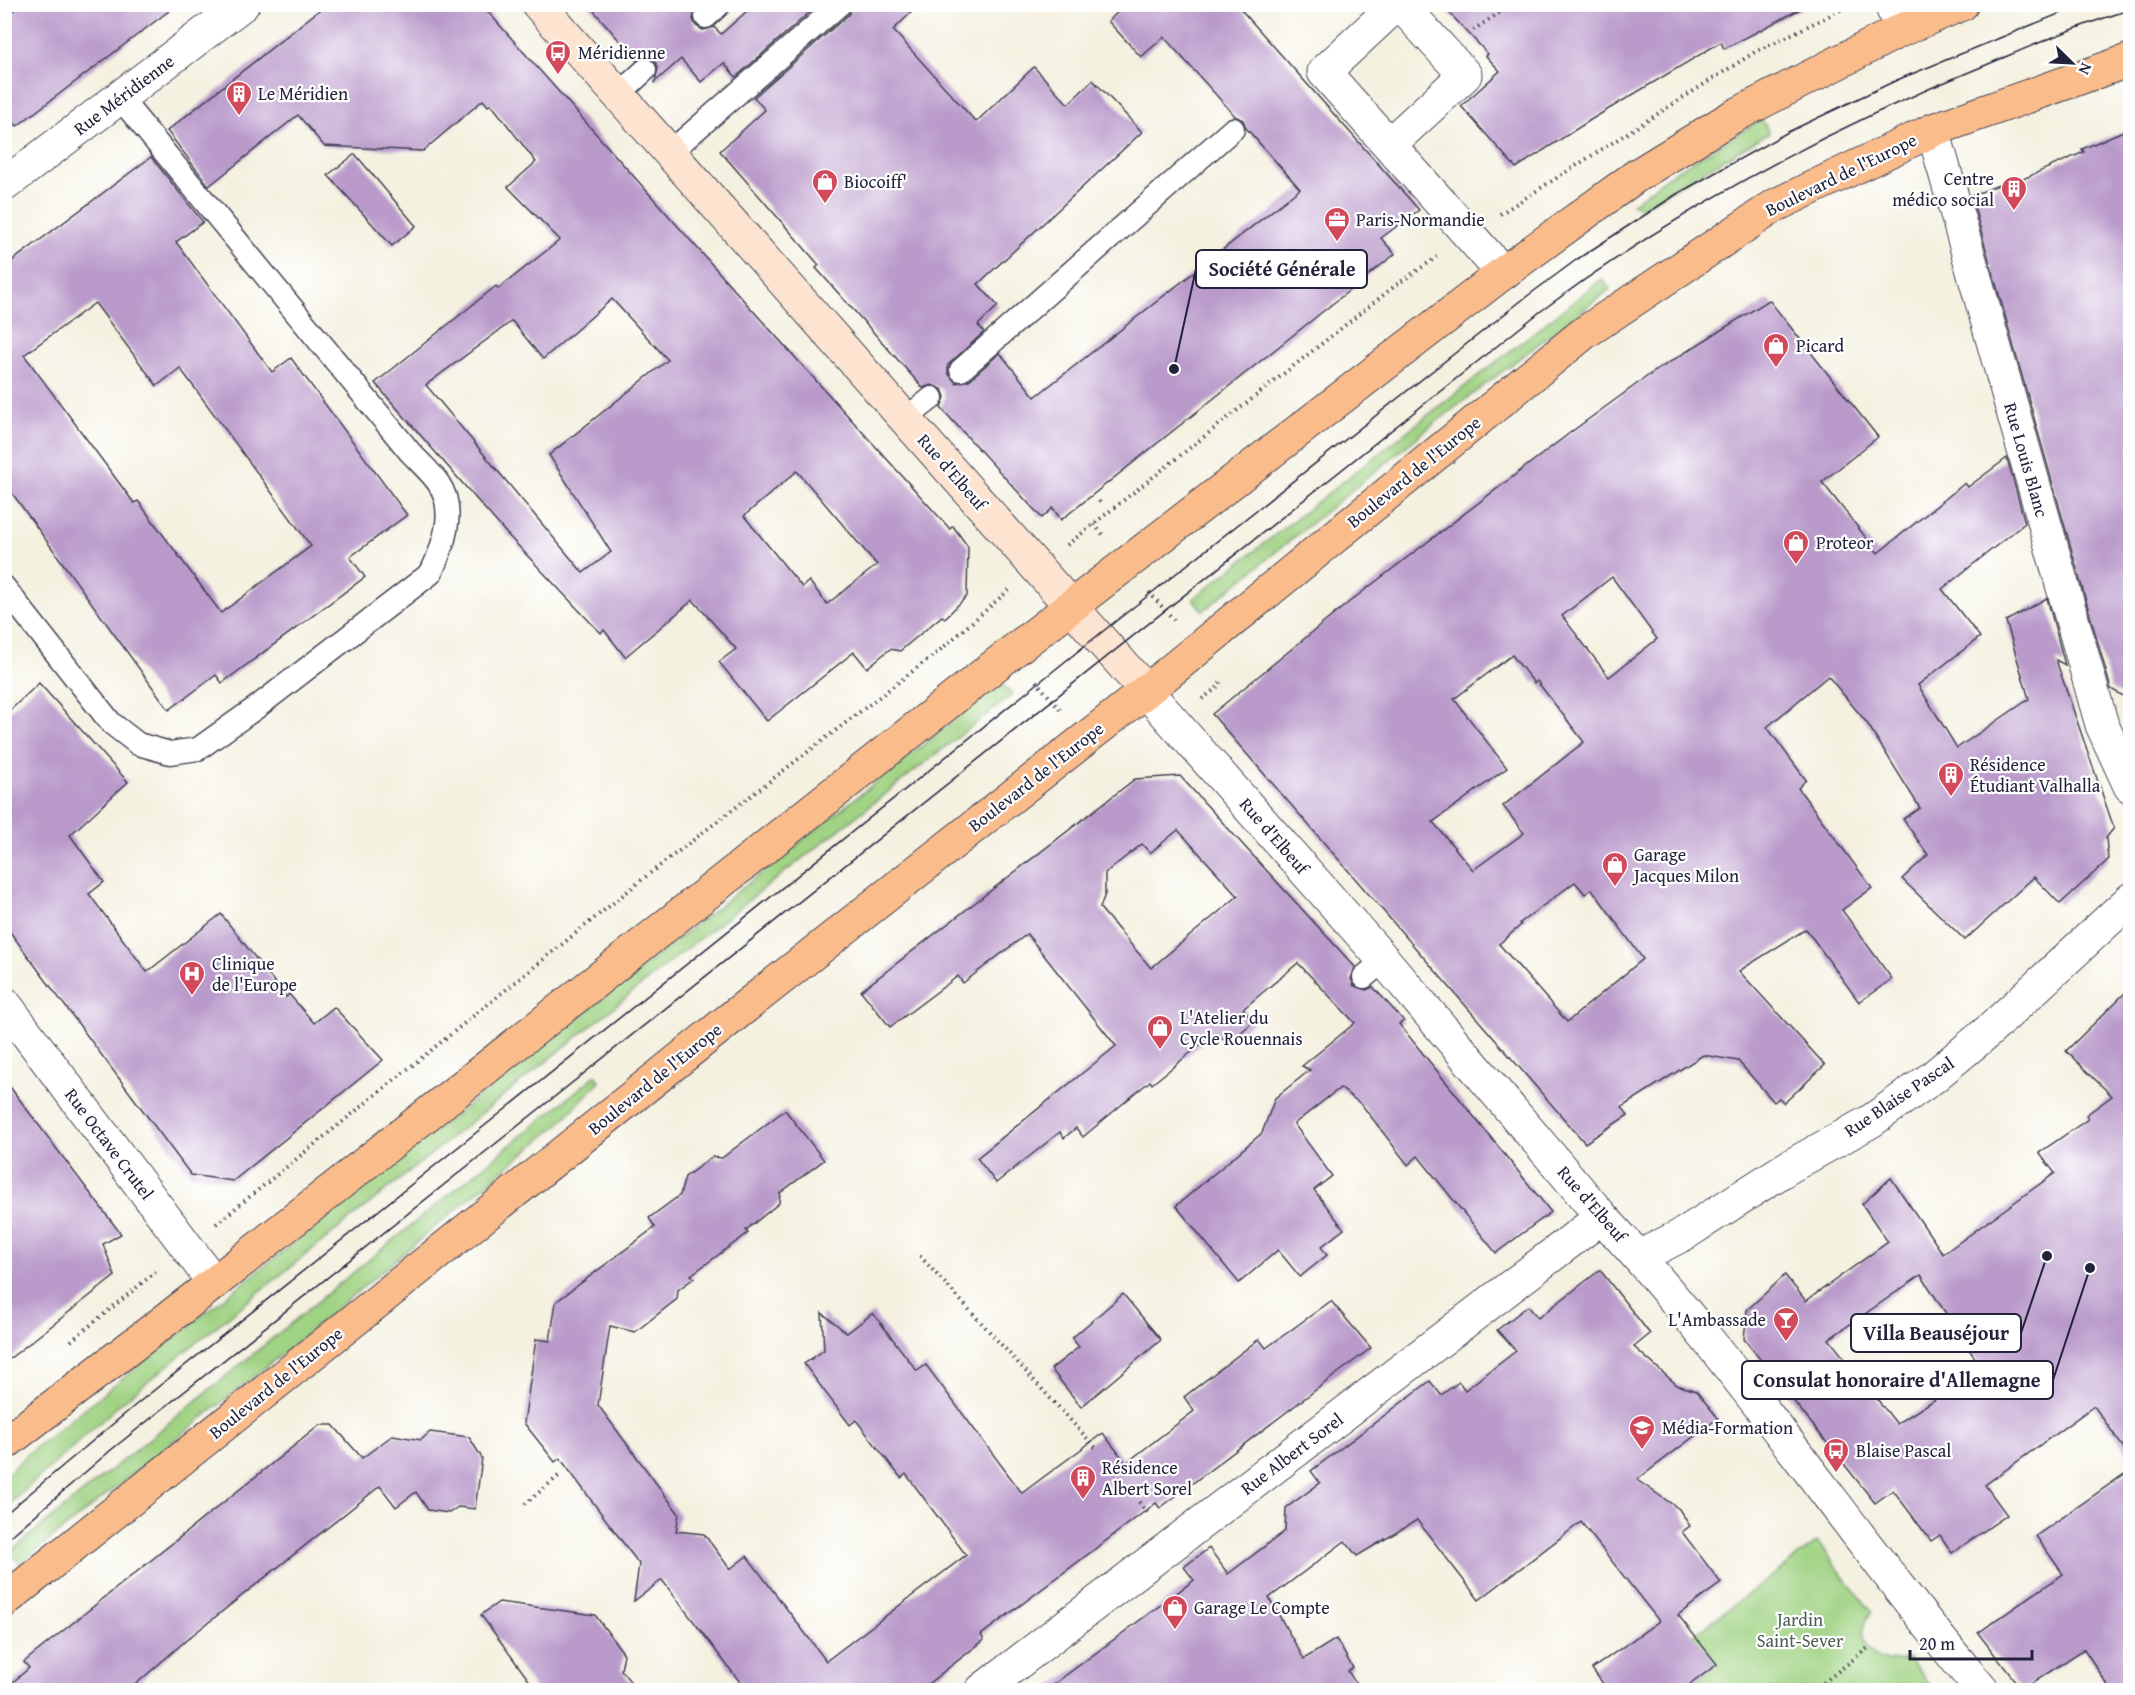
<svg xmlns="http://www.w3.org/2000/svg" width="2135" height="1695" font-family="'Gentium Book Plus',serif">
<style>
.green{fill:#a0d383;stroke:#617a5f;stroke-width:1.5}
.building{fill:#b99aca;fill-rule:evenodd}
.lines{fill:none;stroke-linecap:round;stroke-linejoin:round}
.service-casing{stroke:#424154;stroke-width:25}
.pedestrian-casing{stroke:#424154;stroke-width:35}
.minor-casing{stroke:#424154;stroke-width:35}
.tertiary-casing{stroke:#424154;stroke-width:35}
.secondary-casing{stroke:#424154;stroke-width:35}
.primary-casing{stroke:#424154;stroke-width:35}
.path{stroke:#424154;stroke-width:4;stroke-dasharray:1.5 4.5;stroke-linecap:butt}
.service{stroke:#fff;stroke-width:22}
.pedestrian{stroke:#fff;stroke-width:33}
.minor{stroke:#fff;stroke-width:33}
.tertiary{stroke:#fff;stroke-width:33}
.secondary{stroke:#fde4d1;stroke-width:33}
.primary{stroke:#fabc8b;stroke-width:33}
.tram{stroke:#22223b;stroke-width:1.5}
.labels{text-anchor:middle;stroke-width:4.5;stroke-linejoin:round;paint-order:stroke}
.poi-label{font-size:18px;fill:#22223b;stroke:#fff;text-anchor:start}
.street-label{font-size:18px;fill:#22223b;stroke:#fff}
.park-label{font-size:18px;fill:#4e6054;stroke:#fff}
.leader{fill:none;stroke:#22223b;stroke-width:2}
.callout-dot{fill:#22223b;stroke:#fff;stroke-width:2}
.callout{fill:#fff;stroke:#22223b;stroke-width:2}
.callout-label{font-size:20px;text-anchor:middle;font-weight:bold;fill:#22223b}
</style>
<rect width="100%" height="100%" fill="#fff"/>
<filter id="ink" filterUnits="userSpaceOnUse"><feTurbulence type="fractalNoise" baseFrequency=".0167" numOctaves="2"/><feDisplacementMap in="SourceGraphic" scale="12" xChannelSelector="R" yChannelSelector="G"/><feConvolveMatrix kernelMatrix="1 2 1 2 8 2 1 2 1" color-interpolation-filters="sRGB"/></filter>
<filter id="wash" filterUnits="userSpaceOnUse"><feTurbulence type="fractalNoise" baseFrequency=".008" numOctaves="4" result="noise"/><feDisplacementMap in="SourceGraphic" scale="24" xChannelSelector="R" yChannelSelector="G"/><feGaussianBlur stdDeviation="1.35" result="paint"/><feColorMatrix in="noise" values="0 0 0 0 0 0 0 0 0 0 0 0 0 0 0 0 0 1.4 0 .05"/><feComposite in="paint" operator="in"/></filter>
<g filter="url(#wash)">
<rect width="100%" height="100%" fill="#f4f1e0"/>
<g class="green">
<path d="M 1762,119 L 1769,133 L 1640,208 L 1632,204 L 1668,176 Z"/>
<path d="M 1602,279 L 1610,289 L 1431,426 L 1203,611 L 1193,599 Z"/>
<path d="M 1001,683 L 1012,695 L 704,935 L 121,1403 L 5,1508 L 5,1476 L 31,1451 Z"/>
<path d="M 596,1075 L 600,1081 L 559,1124 L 287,1350 L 20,1564 L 10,1552 Z"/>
<path d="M 1817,1542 L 1872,1612 C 1849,1638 1877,1672 1908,1658 L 1934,1690 L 1621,1690 Z"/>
</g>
<g id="blocks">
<g class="building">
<path d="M 21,4 L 178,4 L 17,126 L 4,110 L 4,18 Z"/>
<path d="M 327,4 L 481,4 L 746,303 L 950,529 L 953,526 L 968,547 L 967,596 L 945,618 L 942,616 L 900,651 L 890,649 L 867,668 L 854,652 L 767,721 L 719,662 L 736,649 L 693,600 L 625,657 L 604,630 L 601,633 L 591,623 L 506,533 L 375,383 L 496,286 L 498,289 L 560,240 L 508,187 L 536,162 L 491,104 L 488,106 L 483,100 L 423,151 L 324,146 L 298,115 L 209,186 L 167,131 ZM 612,299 L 668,360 L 549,455 L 611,552 L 583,573 L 426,385 L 512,321 L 543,359 ZM 797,471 L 877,565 L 827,604 L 809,581 L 802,587 L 744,516 Z"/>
<path d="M 588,4 L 695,4 L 697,7 L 693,19 L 696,26 L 703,30 L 714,27 L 721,34 L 755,4 L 819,4 L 736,77 L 724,63 L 701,82 L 681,59 L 655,82 L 658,68 L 655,61 L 648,57 L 636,60 Z"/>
<path d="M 853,4 L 920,4 L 893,30 L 976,122 L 1034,67 L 1068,104 L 1093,80 L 1142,132 L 978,284 L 998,306 L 978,325 L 984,332 L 948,365 L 948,373 L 956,383 L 969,380 L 1000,353 L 1035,397 L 1300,189 L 1246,128 L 1243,120 L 1235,116 L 1164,37 L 1141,57 L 1108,21 L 1127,4 L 1236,4 L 1419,210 L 1381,238 L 1395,254 L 1061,520 L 1053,508 L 1042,518 L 941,408 L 945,397 L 942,389 L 931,385 L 923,388 L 816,268 L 819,265 L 720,151 L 765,110 L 754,97 L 849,14 Z"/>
<path d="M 1441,4 L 1810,4 L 1724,49 L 1721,42 L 1592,119 L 1516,168 L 1461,106 L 1500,71 L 1486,56 L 1488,54 Z"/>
<path d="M 2130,128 L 2130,700 L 2111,689 L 1971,196 L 2006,182 L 2007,186 L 2084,152 L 2082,149 Z"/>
<path d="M 355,154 L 416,226 L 392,246 L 328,175 Z"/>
<path d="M 151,157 L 203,222 L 176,242 L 272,372 L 291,358 L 407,515 L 350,557 L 365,577 L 222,683 L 216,675 L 169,710 L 4,482 L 4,267 ZM 95,303 L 157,386 L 180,368 L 311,546 L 221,613 L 138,501 L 134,503 L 24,355 Z"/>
<path d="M 1769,300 L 1878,437 L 1822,482 L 1878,553 L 1965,483 L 1968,487 L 2007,458 L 2025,523 L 1942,589 L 1980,637 L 1918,685 L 1957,748 L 2029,699 L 2006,621 L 2047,598 L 2065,665 L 2056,660 L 2114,828 L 2106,838 L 2108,860 L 2060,904 L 2034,877 L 1965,940 L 1902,879 L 1928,855 L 1903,819 L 1920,808 L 1867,723 L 1828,676 L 1767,727 L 1806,780 L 1798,788 L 1872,888 L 1842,910 L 1892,979 L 1859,1002 L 1806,929 L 1739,971 L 1825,1065 L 1784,1103 L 1779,1098 L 1774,1102 L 1738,1061 L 1703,1055 L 1622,1107 L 1628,1115 L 1585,1143 L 1212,714 L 1353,599 L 1571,432 L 1649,375 ZM 1612,577 L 1657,639 L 1609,677 L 1562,616 ZM 1512,655 L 1534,683 L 1537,681 L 1584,742 L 1503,806 L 1524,833 L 1473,870 L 1433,822 L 1507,768 L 1454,699 ZM 1575,882 L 1585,894 L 1592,889 L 1643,959 L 1567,1022 L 1499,944 L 1521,925 L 1520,923 Z"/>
<path d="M 39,683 L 128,782 L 70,835 L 104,882 L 89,894 L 147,972 L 221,914 L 286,997 L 289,994 L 314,1023 L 334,1007 L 383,1060 L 233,1181 L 191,1175 L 4,924 L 4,716 Z"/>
<path d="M 1180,776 L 1355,967 L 1351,979 L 1354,986 L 1366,990 L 1373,987 L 1404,1021 L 1399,1024 L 1551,1212 L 1496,1253 L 1418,1156 L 1408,1165 L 1362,1105 L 1340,1088 L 1294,1124 L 1332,1176 L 1314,1190 L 1344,1229 L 1321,1247 L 1327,1255 L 1300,1277 L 1278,1250 L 1239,1283 L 1176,1206 L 1262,1133 L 1275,1098 L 1310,1070 L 1302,1066 L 1355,1023 L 1298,963 L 1243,1009 L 1253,1022 L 1233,1039 L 1205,1037 L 1205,1041 L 1152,1084 L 1150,1081 L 1083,1137 L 1076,1128 L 1064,1138 L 1060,1132 L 996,1183 L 977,1158 L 1116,1046 L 1027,934 L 963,983 L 958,976 L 890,1027 L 861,991 L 1135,779 ZM 1178,830 L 1238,896 L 1151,968 L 1100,908 L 1105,894 L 1105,873 L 1142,844 L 1150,853 Z"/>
<path d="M 2130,988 L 2130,1457 L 2094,1406 L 1985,1485 L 2007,1515 L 1952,1553 L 1940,1535 L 1931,1541 L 1893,1490 L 1875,1503 L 1744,1339 L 1747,1310 L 1785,1275 L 1806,1301 L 1888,1242 L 1862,1204 L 1891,1178 L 1943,1254 L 2055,1173 L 2039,1153 L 2088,1119 L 2086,1115 L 2112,1096 L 2066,1051 ZM 1921,1275 L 1982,1369 L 1897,1424 L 1829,1339 Z"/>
<path d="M 4,1079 L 121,1234 L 103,1244 L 115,1276 L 4,1363 Z"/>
<path d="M 785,1110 L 824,1160 L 780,1193 L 779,1203 L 746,1230 L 748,1233 L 691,1275 L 694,1278 L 678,1290 L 677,1299 L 635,1332 L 610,1326 L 598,1405 L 679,1514 L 676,1531 L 704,1534 L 730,1569 L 747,1556 L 826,1661 L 966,1555 L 906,1474 L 901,1478 L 856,1420 L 850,1425 L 804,1364 L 824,1350 L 822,1313 L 847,1333 L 873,1313 L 917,1371 L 926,1365 L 1022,1493 L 1103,1433 L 1126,1463 L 1194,1411 L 1184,1397 L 1259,1339 L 1266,1348 L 1331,1301 L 1371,1348 L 1160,1508 L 1156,1503 L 981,1635 L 984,1640 L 920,1690 L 746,1690 L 662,1580 L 634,1601 L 639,1564 L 560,1458 L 555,1462 L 524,1423 L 536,1339 L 550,1341 L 556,1302 L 655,1227 L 649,1218 L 680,1195 L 685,1177 L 712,1157 L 722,1158 Z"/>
<path d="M 1600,1270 L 1650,1334 L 1634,1347 L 1677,1385 L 1696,1391 L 1718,1418 L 1637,1480 L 1679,1509 L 1690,1526 L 1682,1532 L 1721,1583 L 1678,1615 L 1717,1664 L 1683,1690 L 1608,1690 L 1592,1669 L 1659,1621 L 1581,1522 L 1479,1600 L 1417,1520 L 1357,1556 L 1345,1541 L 1269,1598 L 1304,1659 L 1336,1639 L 1353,1668 L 1348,1671 L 1360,1690 L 1046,1690 L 1194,1580 L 1184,1567 L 1209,1548 L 1228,1574 L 1285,1531 L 1286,1508 L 1320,1483 L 1311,1471 L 1430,1381 L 1441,1395 L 1459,1382 L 1465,1390 L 1516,1351 L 1497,1330 L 1528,1306 L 1538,1318 Z"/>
<path d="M 1123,1294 L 1161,1340 L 1081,1407 L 1051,1369 L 1079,1347 L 1072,1338 Z"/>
<path d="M 320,1425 L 333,1425 L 362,1458 L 393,1435 L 421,1440 L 430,1432 L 469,1437 L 482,1458 L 475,1509 L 458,1507 L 449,1513 L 428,1510 L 416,1492 L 396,1507 L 380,1486 L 190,1637 L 129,1690 L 4,1690 L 29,1668 L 24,1662 Z"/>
<path d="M 2130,1470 L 2130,1690 L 2111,1690 L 2084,1649 L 2022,1690 L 1978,1633 L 2063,1574 L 2036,1536 Z"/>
<path d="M 499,1602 L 595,1615 L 624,1654 L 621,1670 L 637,1690 L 536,1690 L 481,1615 Z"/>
</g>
</g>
</g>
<g filter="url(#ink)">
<use href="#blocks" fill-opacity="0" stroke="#424154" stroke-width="1.5"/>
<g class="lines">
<defs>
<g id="service">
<path d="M 706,17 L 720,4"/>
<path d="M 618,95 L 645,70"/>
<path d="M 669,153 L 840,4"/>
<path d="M 961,370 L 1233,129"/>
<path d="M 905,419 L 932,398"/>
<path d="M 4,587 L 111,723 L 138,744 L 170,753 L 198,749 L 257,707 L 431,573 C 443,547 457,511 439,484 C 431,472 419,462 410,452 L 120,98"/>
<path d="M 1364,977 L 1384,960"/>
</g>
<g id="pedestrian">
<path d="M 1397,4 L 1324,72 L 1503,273"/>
<path d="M 1390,144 L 1465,75 L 1400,4"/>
</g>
<g id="minor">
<path d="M 1891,4 L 1901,30"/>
<path d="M 1933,130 L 2102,725 L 2130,786"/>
<path d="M 4,185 L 243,4"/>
<path d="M 4,1003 L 214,1283"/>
<path d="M 982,1690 L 1602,1217"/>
</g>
<g id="tertiary">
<path d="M 1146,691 L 1384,960 L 1602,1217 C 1740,1365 1851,1536 1982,1690"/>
<path d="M 1639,1257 L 1684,1234 L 1787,1168 L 1871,1121 L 1932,1078 L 1991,1029 L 2130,900"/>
</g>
<path id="secondary" d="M 538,4 L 1146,691"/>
<g id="primary">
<path d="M 4,1444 L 214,1283 L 1012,652 L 1503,273 L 1636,176 L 1732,117 L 1901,30 L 1962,4"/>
<path d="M 4,1601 L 736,1014 L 1146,691 L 1584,333 L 1776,205 L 1933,130 L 2130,60"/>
</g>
</defs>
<use href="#service" class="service-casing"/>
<use href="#pedestrian" class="pedestrian-casing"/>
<use href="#minor" class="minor-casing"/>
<use href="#tertiary" class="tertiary-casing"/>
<use href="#secondary" class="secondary-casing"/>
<use href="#primary" class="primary-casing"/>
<g class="path">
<path d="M 1473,30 L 1513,4"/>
<path d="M 1500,214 L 1755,52 L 1853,4"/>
<path d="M 1099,501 L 1102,506"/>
<path d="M 1094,524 L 1103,535"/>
<path d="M 1067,545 L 1396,285 L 1437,257"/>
<path d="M 1149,592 L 1174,620"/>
<path d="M 1036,681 L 1062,712"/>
<path d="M 1202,699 L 1218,687 L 1220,682"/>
<path d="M 216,1224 L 649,874 L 939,651 L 1009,590"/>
<path d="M 920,1256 L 1096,1448"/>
<path d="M 71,1341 L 158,1270"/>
<path d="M 1139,1502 L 1150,1516"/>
<path d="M 525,1504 L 561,1474"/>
<path d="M 1814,1690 L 1868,1648"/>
</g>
<use href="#service" class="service"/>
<use href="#pedestrian" class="pedestrian"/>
<use href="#minor" class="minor"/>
<use href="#tertiary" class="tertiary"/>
<use href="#secondary" class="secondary"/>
<use href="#primary" class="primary"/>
<g class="tram">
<path d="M 4,1515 L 138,1403 L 1097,636 L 1526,297 L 1576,260 L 1677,194 L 1788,132 L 1897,80 L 2083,4"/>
<path d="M 4,1542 L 111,1450 L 1541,311 C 1679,209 1827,129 1986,65 C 2034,45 2081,24 2130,10"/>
</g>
</g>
</g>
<defs>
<symbol id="bus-pin" viewBox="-11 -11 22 30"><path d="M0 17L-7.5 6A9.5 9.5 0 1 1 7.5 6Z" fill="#d1495b" stroke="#fff"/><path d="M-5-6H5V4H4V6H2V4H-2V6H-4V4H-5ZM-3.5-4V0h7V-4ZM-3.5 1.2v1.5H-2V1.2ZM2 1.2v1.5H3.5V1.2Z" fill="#fff"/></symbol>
<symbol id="building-pin" viewBox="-11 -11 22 30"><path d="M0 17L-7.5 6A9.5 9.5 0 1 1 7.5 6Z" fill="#d1495b" stroke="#fff"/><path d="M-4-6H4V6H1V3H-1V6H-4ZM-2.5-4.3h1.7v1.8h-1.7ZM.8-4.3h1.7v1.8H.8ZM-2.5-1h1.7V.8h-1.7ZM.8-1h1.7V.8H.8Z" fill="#fff"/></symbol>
<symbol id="shop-pin" viewBox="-11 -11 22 30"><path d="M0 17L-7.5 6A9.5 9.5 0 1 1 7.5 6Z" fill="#d1495b" stroke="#fff"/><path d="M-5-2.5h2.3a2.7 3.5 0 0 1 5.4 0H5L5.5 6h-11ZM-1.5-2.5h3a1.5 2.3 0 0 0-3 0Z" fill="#fff"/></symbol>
<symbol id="office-pin" viewBox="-11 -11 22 30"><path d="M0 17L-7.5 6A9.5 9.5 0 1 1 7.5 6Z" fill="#d1495b" stroke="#fff"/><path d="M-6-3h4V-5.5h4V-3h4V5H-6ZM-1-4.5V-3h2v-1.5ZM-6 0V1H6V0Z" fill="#fff"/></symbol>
<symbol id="hospital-pin" viewBox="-11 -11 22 30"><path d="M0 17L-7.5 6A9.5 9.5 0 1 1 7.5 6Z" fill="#d1495b" stroke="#fff"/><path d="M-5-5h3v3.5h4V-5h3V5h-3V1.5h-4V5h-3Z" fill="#fff"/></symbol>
<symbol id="bar-pin" viewBox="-11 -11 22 30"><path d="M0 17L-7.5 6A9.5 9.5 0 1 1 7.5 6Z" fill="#d1495b" stroke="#fff"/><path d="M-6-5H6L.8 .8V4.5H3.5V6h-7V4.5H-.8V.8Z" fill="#fff"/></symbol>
<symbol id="university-pin" viewBox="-11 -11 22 30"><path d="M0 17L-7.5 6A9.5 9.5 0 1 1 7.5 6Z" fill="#d1495b" stroke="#fff"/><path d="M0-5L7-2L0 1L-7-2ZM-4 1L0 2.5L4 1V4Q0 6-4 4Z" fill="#fff"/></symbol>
</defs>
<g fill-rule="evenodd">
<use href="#bus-pin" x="543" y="38" width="30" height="40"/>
<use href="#building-pin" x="224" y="79" width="30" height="40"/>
<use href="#shop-pin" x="810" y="167" width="30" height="40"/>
<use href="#building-pin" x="1999" y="174" width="30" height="40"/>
<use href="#office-pin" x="1322" y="205" width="30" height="40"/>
<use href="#shop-pin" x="1761" y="331" width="30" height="40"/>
<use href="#shop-pin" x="1781" y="528" width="30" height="40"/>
<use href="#building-pin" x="1936" y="760" width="30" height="40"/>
<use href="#shop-pin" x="1600" y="850" width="30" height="40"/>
<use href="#hospital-pin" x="177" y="959" width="30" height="40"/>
<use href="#shop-pin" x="1145" y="1013" width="30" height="40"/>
<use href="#bar-pin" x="1771" y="1305" width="30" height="40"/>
<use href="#university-pin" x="1627" y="1413" width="30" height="40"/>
<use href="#bus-pin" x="1821" y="1436" width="30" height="40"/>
<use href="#building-pin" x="1068" y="1463" width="30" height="40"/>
<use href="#shop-pin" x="1160" y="1593" width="30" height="40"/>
</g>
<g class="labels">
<g class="poi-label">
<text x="578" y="59">Méridienne</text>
<text x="258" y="100">Le Méridien</text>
<text x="1994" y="185" text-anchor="end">Centre<tspan x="1994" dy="21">médico social</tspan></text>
<text x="844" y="188">Biocoiff'</text>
<text x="1356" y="226">Paris-Normandie</text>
<text x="1796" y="352">Picard</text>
<text x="1816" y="549">Proteor</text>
<text x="1970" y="771">Résidence<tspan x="1970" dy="21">Étudiant Valhalla</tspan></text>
<text x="1634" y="861">Garage<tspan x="1634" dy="21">Jacques Milon</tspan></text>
<text x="212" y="970">Clinique<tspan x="212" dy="21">de l'Europe</tspan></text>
<text x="1180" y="1024">L'Atelier du<tspan x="1180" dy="21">Cycle Rouennais</tspan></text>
<text x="1766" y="1326" text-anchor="end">L'Ambassade</text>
<text x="1662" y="1434">Média-Formation</text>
<text x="1856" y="1457">Blaise Pascal</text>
<text x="1102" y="1474">Résidence<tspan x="1102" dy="21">Albert Sorel</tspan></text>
<text x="1194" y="1614">Garage Le Compte</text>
</g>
<g class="street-label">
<text transform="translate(124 95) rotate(-37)" y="6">Rue Méridienne</text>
<text transform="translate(1841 175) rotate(-26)" y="6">Boulevard de l'Europe</text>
<text transform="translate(2026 460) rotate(74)" y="6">Rue Louis Blanc</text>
<text transform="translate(952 472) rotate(49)" y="6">Rue d'Elbeuf</text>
<text transform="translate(1414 472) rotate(-39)" y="6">Boulevard de l'Europe</text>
<text transform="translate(1036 777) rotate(-38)" y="6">Boulevard de l'Europe</text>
<text transform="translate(1274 836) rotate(49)" y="6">Rue d'Elbeuf</text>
<text transform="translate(655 1079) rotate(-39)" y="6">Boulevard de l'Europe</text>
<text transform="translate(1899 1097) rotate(-34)" y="6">Rue Blaise Pascal</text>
<text transform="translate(109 1144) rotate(53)" y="6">Rue Octave Crutel</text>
<text transform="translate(1592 1204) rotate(49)" y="6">Rue d'Elbeuf</text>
<text transform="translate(276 1383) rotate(-39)" y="6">Boulevard de l'Europe</text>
<text transform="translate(1292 1454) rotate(-37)" y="6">Rue Albert Sorel</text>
</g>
<g class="park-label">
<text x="1800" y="1626">Jardin<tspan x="1800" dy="21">Saint-Sever</tspan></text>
</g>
</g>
<path class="leader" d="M1174 369L1196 269M2047 1256L2021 1333M2090 1268L2053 1380"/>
<g class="callout-dot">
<circle cx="1174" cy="369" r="6"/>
<circle cx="2047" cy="1256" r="6"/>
<circle cx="2090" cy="1268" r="6"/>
</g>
<g class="callout">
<rect x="1196" y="250" width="171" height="38" rx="6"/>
<rect x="1851" y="1314" width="170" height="38" rx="6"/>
<rect x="1742" y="1361" width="311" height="38" rx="6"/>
</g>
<g class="callout-label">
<text x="1282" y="276">Société Générale</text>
<text x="1936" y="1340">Villa Beauséjour</text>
<text x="1897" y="1387">Consulat honoraire d'Allemagne</text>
</g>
<rect width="2135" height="1695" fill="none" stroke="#fff" stroke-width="24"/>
<g transform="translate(2072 63) rotate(114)" stroke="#ffffff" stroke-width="4.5" paint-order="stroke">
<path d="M0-4.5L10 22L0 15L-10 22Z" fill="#22223b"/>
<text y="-9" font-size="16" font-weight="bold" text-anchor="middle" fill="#22223b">N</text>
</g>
<path d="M1910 1650v9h122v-9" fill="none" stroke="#22223b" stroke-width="3"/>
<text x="1919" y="1650" font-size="18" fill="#22223b" stroke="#ffffff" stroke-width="4.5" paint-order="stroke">20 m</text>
</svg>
